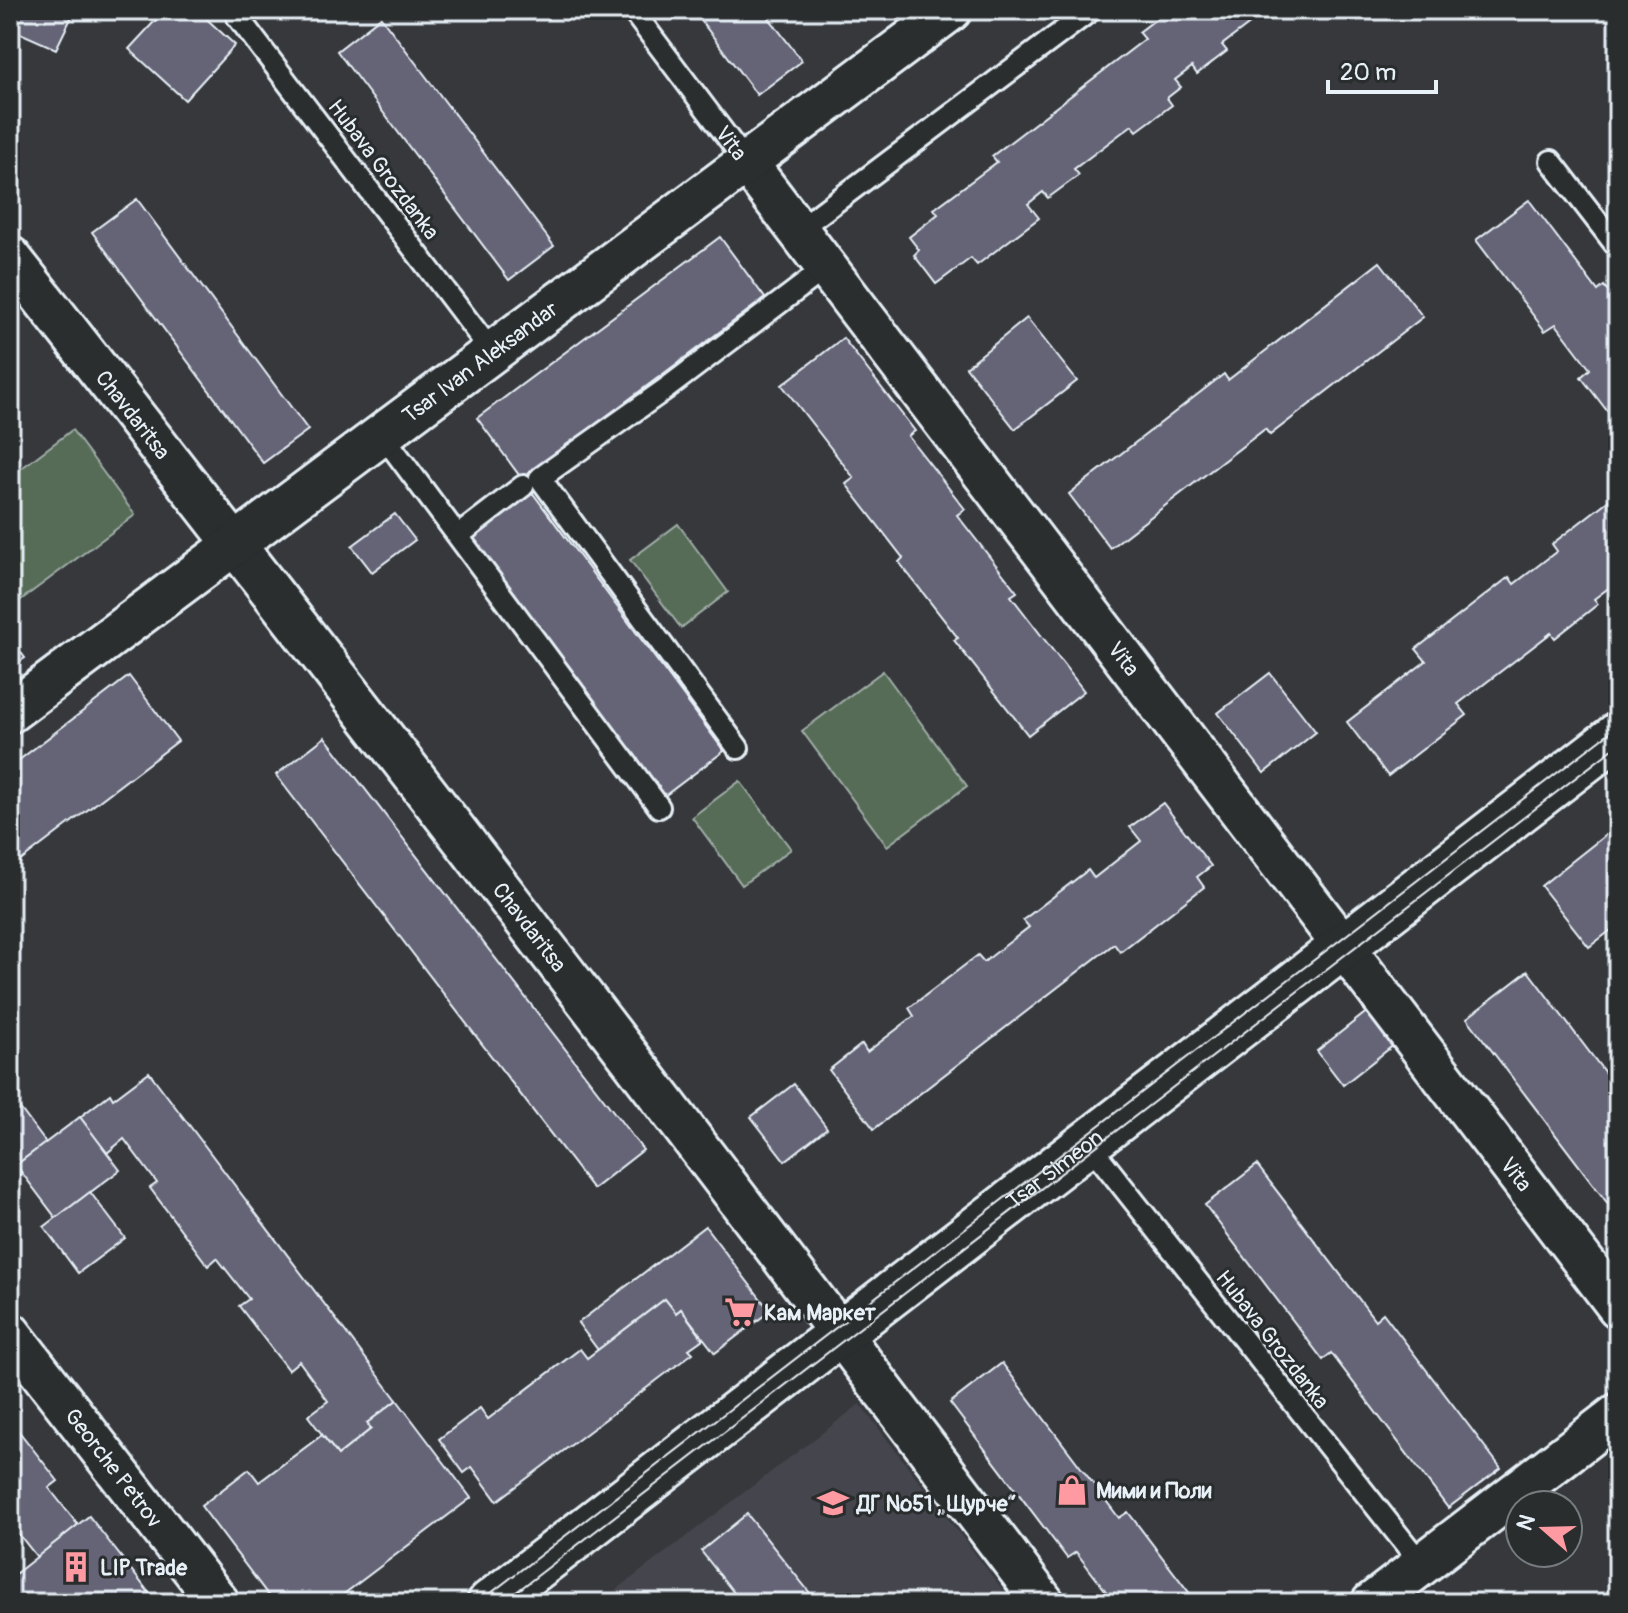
<svg xmlns="http://www.w3.org/2000/svg" width="1628" height="1613" font-family="Pangolin,sans-serif">
<style>
.built{fill:#44454d}
.green{fill:#576c57;stroke:#a0aea8;stroke-width:2}
.building{fill:#656476;stroke:#e8f1f8;stroke-width:2}
.lines{fill:none;stroke-linecap:round;stroke-linejoin:round}
.service-casing{stroke:#e8f1f8;stroke-width:26}
.minor-casing{stroke:#e8f1f8;stroke-width:46}
.tertiary-casing{stroke:#e8f1f8;stroke-width:50}
.service{stroke:#2a2d2e;stroke-width:20}
.minor{stroke:#2a2d2e;stroke-width:40}
.tertiary{stroke:#2a2d2e;stroke-width:44}
.tram{stroke:#e8f1f8;stroke-width:2}
.labels{text-anchor:middle;stroke-width:6;stroke-linejoin:round;paint-order:stroke}
.street-label{font-size:22px;fill:#e8f1f8;stroke:#2a2d2e}
.poi-label{font-size:22px;font-weight:bold;fill:#e8f1f8;stroke:#2a2d2e;text-anchor:start}
</style>
<rect width="100%" height="100%" fill="#36383c"/>
<filter id="ink" filterUnits="userSpaceOnUse"><feTurbulence type="fractalNoise" baseFrequency=".0125" numOctaves="2"/><feDisplacementMap in="SourceGraphic" scale="16" xChannelSelector="R" yChannelSelector="G"/><feConvolveMatrix kernelMatrix="1 2 1 2 8 2 1 2 1" color-interpolation-filters="sRGB"/></filter>
<g filter="url(#ink)">
<path class="built" d="M 860,1404 L 1013,1603 L 599,1603 Z"/>
<g class="green">
<path d="M 72,430 L 135,515 L 10,608 L 10,477 Z"/>
<path d="M 678,524 L 728,592 L 681,628 L 630,560 Z"/>
<path d="M 883,671 L 967,786 L 887,846 L 802,731 Z"/>
<path d="M 740,781 L 791,849 L 742,885 L 692,817 Z"/>
</g>
<g class="building">
<path d="M 10,10 L 75,10 L 56,49 L 18,32 L 16,37 L 10,35 Z"/>
<path d="M 165,10 L 197,10 L 235,45 L 185,100 L 129,49 Z"/>
<path d="M 693,10 L 763,10 L 802,61 L 757,95 Z"/>
<path d="M 1168,10 L 1268,10 L 1222,45 L 1227,51 L 1197,74 L 1192,67 L 1175,80 L 1181,87 L 1167,98 L 1172,105 L 1137,131 L 1132,125 L 1074,169 L 1079,175 L 1048,198 L 1043,192 L 1028,204 L 1039,218 L 977,265 L 971,258 L 936,284 L 914,255 L 919,250 L 909,237 L 938,214 L 934,209 L 997,162 L 992,156 L 1145,39 L 1139,32 Z"/>
<path d="M 381,17 L 554,246 L 509,280 L 337,51 Z"/>
<path d="M 137,199 L 308,430 L 263,463 L 92,232 Z"/>
<path d="M 1529,200 L 1598,291 L 1604,286 L 1618,303 L 1618,425 L 1581,377 L 1590,369 L 1556,324 L 1545,331 L 1476,240 Z"/>
<path d="M 720,237 L 765,298 L 522,479 L 477,418 Z"/>
<path d="M 1380,262 L 1423,317 L 1270,435 L 1265,429 L 1110,548 L 1069,494 L 1224,374 L 1228,380 Z"/>
<path d="M 1027,318 L 1077,381 L 1015,429 L 966,367 Z"/>
<path d="M 843,338 L 915,431 L 908,436 L 965,509 L 957,515 L 1017,592 L 1011,596 L 1084,691 L 1028,735 L 954,640 L 958,638 L 899,562 L 903,558 L 846,484 L 854,478 L 782,385 Z"/>
<path d="M 529,488 L 724,751 L 663,797 L 468,534 Z"/>
<path d="M 1618,493 L 1618,581 L 1594,599 L 1598,604 L 1555,638 L 1551,633 L 1458,704 L 1467,715 L 1388,776 L 1347,722 L 1426,661 L 1416,649 L 1509,577 L 1514,584 L 1535,568 L 1557,551 L 1552,544 Z"/>
<path d="M 395,514 L 415,540 L 372,572 L 352,546 Z"/>
<path d="M 10,638 L 25,658 L 10,668 Z"/>
<path d="M 1270,673 L 1316,732 L 1264,773 L 1218,713 Z"/>
<path d="M 129,676 L 178,741 L 10,869 L 10,767 Z"/>
<path d="M 325,737 L 643,1150 L 593,1189 L 276,775 Z"/>
<path d="M 1163,803 L 1211,866 L 1197,877 L 1204,887 L 1120,952 L 1114,944 L 874,1129 L 829,1070 L 862,1044 L 867,1052 L 914,1016 L 909,1008 L 978,955 L 984,962 L 1029,927 L 1023,920 L 1088,870 L 1094,878 L 1141,841 L 1130,827 Z"/>
<path d="M 1618,825 L 1618,930 L 1615,927 L 1589,947 L 1541,886 Z"/>
<path d="M 1528,971 L 1618,1090 L 1618,1217 L 1467,1018 Z"/>
<path d="M 1369,1010 L 1395,1044 L 1343,1085 L 1317,1051 Z"/>
<path d="M 149,1072 L 397,1400 L 367,1423 L 371,1429 L 338,1455 L 308,1416 L 328,1401 L 299,1361 L 288,1370 L 239,1306 L 249,1299 L 217,1258 L 208,1266 L 150,1188 L 157,1183 L 124,1139 L 107,1153 L 80,1117 L 110,1094 L 113,1099 Z"/>
<path d="M 794,1084 L 827,1128 L 785,1161 L 751,1117 Z"/>
<path d="M 10,1095 L 46,1143 L 16,1165 L 22,1173 L 10,1182 Z"/>
<path d="M 80,1117 L 120,1170 L 56,1218 L 16,1165 Z"/>
<path d="M 1257,1165 L 1375,1320 L 1383,1313 L 1501,1468 L 1448,1508 L 1331,1353 L 1323,1360 L 1205,1205 Z"/>
<path d="M 90,1192 L 125,1238 L 78,1273 L 44,1227 Z"/>
<path d="M 705,1226 L 770,1311 L 715,1353 L 681,1309 L 676,1313 L 665,1299 L 598,1350 L 578,1323 Z"/>
<path d="M 665,1299 L 676,1313 L 681,1309 L 703,1339 L 689,1349 L 693,1353 L 497,1501 L 472,1467 L 464,1473 L 439,1439 L 480,1408 L 488,1419 L 580,1349 L 587,1358 Z"/>
<path d="M 1002,1363 L 1119,1518 L 1128,1512 L 1197,1603 L 1115,1603 L 1076,1552 L 1067,1558 L 950,1403 Z"/>
<path d="M 397,1400 L 471,1498 L 332,1603 L 274,1603 L 201,1506 L 249,1469 L 259,1482 L 322,1435 L 338,1455 L 371,1429 L 367,1423 Z"/>
<path d="M 10,1420 L 58,1481 L 49,1488 L 78,1525 L 37,1557 L 10,1523 Z"/>
<path d="M 747,1514 L 810,1593 L 797,1603 L 742,1603 L 701,1551 Z"/>
<path d="M 89,1516 L 157,1603 L 10,1603 L 10,1578 Z"/>
</g>
<g class="lines">
<defs>
<g id="service">
<path d="M 245,10 L 237,16 L 492,352"/>
<path id="s1" d="M 632,10 L 746,162"/>
<path d="M 1551,161 L 1618,248"/>
<path d="M 798,230 L 1091,10"/>
<path d="M 382,434 L 659,807"/>
<path d="M 459,535 L 523,486"/>
<path d="M 738,748 L 540,478 L 667,388 L 827,267"/>
<path d="M 1088,1143 L 1422,1565"/>
</g>
<g id="minor">
<path id="s2" d="M 746,162 L 1618,1307"/>
<path id="s3" d="M 10,257 C 360,702 703,1151 1044,1603"/>
<path id="s4" d="M 10,712 L 951,10"/>
<path id="s5" d="M 10,1333 L 219,1603"/>
<path d="M 1372,1603 L 1618,1414"/>
</g>
<g id="tertiary">
<path id="s6" d="M 490,1603 L 1618,735"/>
</g>
</defs>
<use href="#service" class="service-casing"/>
<use href="#minor" class="minor-casing"/>
<use href="#tertiary" class="tertiary-casing"/>
<use href="#service" class="service"/>
<use href="#minor" class="minor"/>
<use href="#tertiary" class="tertiary"/>
<g class="tram">
<path d="M 478,1603 L 1618,726"/>
<path d="M 502,1603 L 1618,745"/>
</g>
</g>
</g>
<defs>
<symbol id="supermarket-bare" viewBox="-9 -9 18 18"><path d="M-6-5.5h2.5l.6 2H6L4.5 2H-2.5L-4.4-4H-6ZM-1.5 3.2a1.3 1.3 0 1 0 .1 0ZM3 3.2a1.3 1.3 0 1 0 .1 0Z" fill="#ff9aa2" stroke="#2a2d2e" stroke-width="2.5" paint-order="stroke"/></symbol>
<symbol id="shop-bare" viewBox="-9 -9 18 18"><path d="M-5-2.5h2.3a2.7 3.5 0 0 1 5.4 0H5L5.5 6h-11ZM-1.5-2.5h3a1.5 2.3 0 0 0-3 0Z" fill="#ff9aa2" stroke="#2a2d2e" stroke-width="2.5" paint-order="stroke"/></symbol>
<symbol id="school-bare" viewBox="-9 -9 18 18"><path d="M0-5L7-2L0 1L-7-2ZM-4 1L0 2.5L4 1V4Q0 6-4 4Z" fill="#ff9aa2" stroke="#2a2d2e" stroke-width="2.5" paint-order="stroke"/></symbol>
<symbol id="building-bare" viewBox="-9 -9 18 18"><path d="M-4-6H4V6H1V3H-1V6H-4ZM-2.5-4.3h1.7v1.8h-1.7ZM.8-4.3h1.7v1.8H.8ZM-2.5-1h1.7V.8h-1.7ZM.8-1h1.7V.8H.8Z" fill="#ff9aa2" stroke="#2a2d2e" stroke-width="2.5" paint-order="stroke"/></symbol>
</defs>
<g fill-rule="evenodd">
<use href="#supermarket-bare" x="718" y="1290" width="44" height="44"/>
<use href="#shop-bare" x="1050" y="1468" width="44" height="44"/>
<use href="#school-bare" x="811" y="1481" width="44" height="44"/>
<use href="#building-bare" x="54" y="1545" width="44" height="44"/>
</g>
<g class="labels">
<g class="street-label">
<text dy="8" stroke="none"><textPath href="#s1" startOffset="166">Vita</textPath></text>
<text transform="translate(384 169) rotate(53)" y="8">Hubava Grozdanka</text>
<text dy="8" stroke="none"><textPath href="#s4" startOffset="586">Tsar Ivan Aleksandar</textPath></text>
<text dy="8" stroke="none"><textPath href="#s3" startOffset="200">Chavdaritsa</textPath></text>
<text dy="8" stroke="none"><textPath href="#s2" startOffset="624">Vita</textPath></text>
<text dy="8" stroke="none"><textPath href="#s3" startOffset="848">Chavdaritsa</textPath></text>
<text dy="8" stroke="none"><textPath href="#s6" startOffset="712">Tsar Simeon</textPath></text>
<text dy="8" stroke="none"><textPath href="#s2" startOffset="1272">Vita</textPath></text>
<text transform="translate(1273 1339) rotate(52)" y="8">Hubava Grozdanka</text>
<text dy="8" stroke="none"><textPath href="#s5" startOffset="170">Georche Petrov</textPath></text>
</g>
<g class="poi-label">
<text x="764" y="1320">Кам Маркет</text>
<text x="1096" y="1498">Мими и Поли</text>
<text x="857" y="1511">ДГ №51 „Щурче“</text>
<text x="100" y="1575">LIP Trade</text>
</g>
</g>
<rect width="1628" height="1613" fill="none" stroke="#2a2d2e" stroke-width="40"/>
<rect x="20" y="20" width="1588" height="1573" fill="none" stroke="#e8f1f8" stroke-width="3" filter="url(#ink)"/>
<g transform="translate(1544 1529) rotate(290)"><circle r="38" fill="#2a2d2e" stroke="#767b7f" stroke-width="2"/>
<path d="M0-6L14 30L0 20L-14 30Z" fill="#ff9aa2"/>
<text y="-12" font-size="22" font-weight="bold" text-anchor="middle" fill="#e8f1f8">N</text>
</g>
<path d="M1328 80v12h108v-12" fill="none" stroke="#e8f1f8" stroke-width="4"/>
<text x="1340" y="80" font-size="24" fill="#e8f1f8" stroke="#2a2d2e" stroke-width="6" paint-order="stroke">20 m</text>
</svg>
